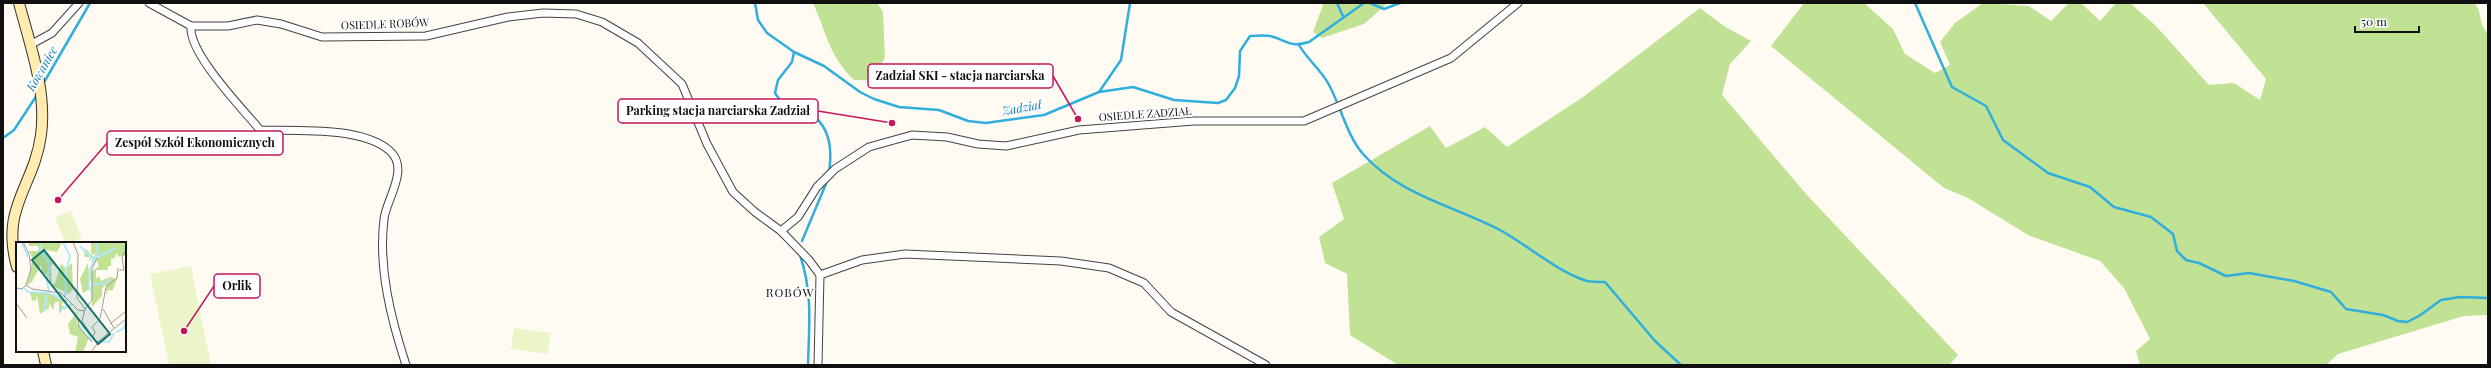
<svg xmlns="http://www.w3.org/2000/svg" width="2491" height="368" font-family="'Playfair Display',serif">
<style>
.forest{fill:#c1e295}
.pitch{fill:#ecf5ca}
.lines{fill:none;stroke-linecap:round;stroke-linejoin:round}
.stream{stroke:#30aedc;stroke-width:2.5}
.street-casing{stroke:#434343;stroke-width:9}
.secondary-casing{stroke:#323232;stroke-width:12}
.street{stroke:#fff;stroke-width:7}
.secondary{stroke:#ffecae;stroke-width:10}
.labels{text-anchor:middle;stroke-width:4;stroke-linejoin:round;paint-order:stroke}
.street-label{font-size:11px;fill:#101010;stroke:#fff}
.water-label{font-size:12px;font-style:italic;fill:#097eb2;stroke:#fff}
.neighbourhood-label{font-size:12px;letter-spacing:1px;fill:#101010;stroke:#fff}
.inset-river{fill:none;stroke:#b2eafd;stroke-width:2}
.inset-road{fill:none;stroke:#9f9d98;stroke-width:1}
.view{fill:#0f766e;fill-opacity:0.15;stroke:#0f766e;stroke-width:2}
.inset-edge{fill:none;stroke:#101010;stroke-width:2}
.leader{fill:none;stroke:#c2185b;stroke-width:1.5}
.callout-dot{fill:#c2185b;stroke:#fff;stroke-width:1.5}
.callout{fill:#fff;stroke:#c2185b;stroke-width:1.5}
.callout-label{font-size:12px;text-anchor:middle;font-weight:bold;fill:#101010}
</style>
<rect width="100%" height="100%" fill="#fffbf3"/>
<g class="forest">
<path d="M 813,3 L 877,3 L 883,12 L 885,58 L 871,80 L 854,80 C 829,56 827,34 813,3 Z"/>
<path d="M 1321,3 L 1388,3 L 1364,24 L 1322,38 L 1313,32 L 1323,5 Z"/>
<path d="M 1804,3 L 1864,3 L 1893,29 L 1905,54 L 1935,73 L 1950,65 L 1940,42 L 1955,23 L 1983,3 L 2029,6 L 2051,21 L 2069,3 L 2081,3 L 2100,21 L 2116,3 L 2130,3 L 2155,25 L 2209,85 L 2234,83 L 2260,100 L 2266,79 L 2203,3 L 2474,3 C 2483,11 2478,26 2488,33 L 2488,315 L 2464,316 L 2338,354 L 2326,365 L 2140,365 L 2136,351 L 2150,339 L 2124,288 L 2100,261 L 2028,235 L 1968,198 L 1944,188 L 1771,46 Z"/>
<path d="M 1700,8 L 1724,26 L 1751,41 L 1730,64 L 1722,95 L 1807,195 L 1958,355 L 1949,365 L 1398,365 L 1350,335 L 1347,274 L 1325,263 L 1319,237 L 1344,219 L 1332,183 L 1430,126 L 1446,148 L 1485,127 L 1507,147 L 1583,97 Z"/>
</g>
<g class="pitch">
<path d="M 71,211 L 82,239 L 65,243 L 55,217 Z"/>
<path d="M 191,266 L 211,365 L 169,365 L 150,274 Z"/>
<path d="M 514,328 L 551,333 L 548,354 L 511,349 Z"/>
</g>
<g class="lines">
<g class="stream">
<path d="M 755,3 L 758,20 L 767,33 L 794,52 L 824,66 L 860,92 L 874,99 L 899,107 L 939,110 L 968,121 L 986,123 L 1044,115 L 1099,92 L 1133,87 L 1174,100 L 1218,103 L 1226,100 L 1235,88 L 1239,76 L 1240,51 L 1250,36 C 1256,36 1264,35 1270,36 C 1287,40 1289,48 1309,42 L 1364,3"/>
<path d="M 1337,3 L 1343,16"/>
<path d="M 1370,3 L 1384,9 L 1400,3"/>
<path d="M 1915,3 L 1952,87 L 1986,106 L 2003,140 L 2048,173 L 2090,187 L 2114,207 L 2151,217 L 2173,234 L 2177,251 L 2186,260 L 2199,263 L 2226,276 L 2249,273 L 2294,281 L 2331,292 L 2346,309 L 2383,315 L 2398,321 L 2407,322 L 2419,316 L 2441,300 L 2460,297 L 2488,298"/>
<path d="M 1299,45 C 1307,59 1320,69 1328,83 C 1341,106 1346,134 1363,154 C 1399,195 1454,206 1500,230 C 1529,246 1556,271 1587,281 C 1593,282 1600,282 1605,282 L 1655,341 L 1681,365"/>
<path d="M 794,52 L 792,62 L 778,80 L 775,93 L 782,103 C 821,110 835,133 829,172"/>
<path d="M 43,84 L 90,3"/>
<path d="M 1099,92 L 1121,60 L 1130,3"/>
<path d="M 3,138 L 14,130 L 37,95"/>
<path d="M 802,241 L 828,179"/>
<path d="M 800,255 C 813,294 809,325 808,365"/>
</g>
<defs>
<g id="street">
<path d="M 149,3 L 191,26 L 228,26 L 257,20 L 281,24 L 322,37 L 426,36 L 508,17 L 543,13 L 576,14 L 602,22 L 638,43 L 682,84 L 707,144 L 733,192 L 755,212 L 781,231 L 809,260 L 820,275 L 818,365"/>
<path d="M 191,26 C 188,53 242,108 260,130 C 296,131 362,126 390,151 C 410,169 386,200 384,219 C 378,268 391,319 406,365"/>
<path d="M 30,45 L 52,33 L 79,3"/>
<path d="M 781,231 L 798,217 L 817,187 L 835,169 L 869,147 L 912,135 L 947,137 L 978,144 L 1006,146 L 1079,130 L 1194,121 L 1304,121 L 1451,58 L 1518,3"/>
<path d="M 820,275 L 862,260 L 905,254 L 1061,261 L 1109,268 L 1144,283 L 1171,312 L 1266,365"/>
</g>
<g id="secondary">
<path d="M 17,267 C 0,207 34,187 41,135 C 47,91 30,45 19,3"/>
<path d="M 43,351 L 46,365"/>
</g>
</defs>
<use href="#street" class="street-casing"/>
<use href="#secondary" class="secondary-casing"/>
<use href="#street" class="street"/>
<use href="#secondary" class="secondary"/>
</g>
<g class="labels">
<g class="street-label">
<text transform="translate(385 24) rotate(-2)" y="4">OSIEDLE ROBÓW</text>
<text transform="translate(1145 114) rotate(-4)" y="4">OSIEDLE ZADZIAŁ</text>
</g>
<g class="water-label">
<text transform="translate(42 69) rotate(-60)" y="4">Kowaniec</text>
<text transform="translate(1022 108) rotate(-10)" y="4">Zadział</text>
</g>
<g class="neighbourhood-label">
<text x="790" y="297">ROBÓW</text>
</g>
</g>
<g transform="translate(16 242)">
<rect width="110" height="110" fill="#fffbf3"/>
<path d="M 12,0 L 46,0 L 41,10 L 25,7 L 38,20 L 35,24 L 36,41 L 33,40 L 33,35 L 26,30 L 25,23 L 16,40 L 11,43 L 17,17 L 13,9 L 23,9 L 22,4 L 13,4 ZM 75,0 L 110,0 L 110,13 L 103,15 L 100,11 L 99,16 L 95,17 L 95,24 L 92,24 L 92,28 L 80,28 L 80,37 L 83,34 L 85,39 L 94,35 L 101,37 L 97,48 L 89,49 L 93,52 L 89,51 L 89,46 L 92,45 L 89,43 L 86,46 L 86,54 L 76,65 L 75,36 L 73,37 L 73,29 L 74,26 L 75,30 L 83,24 L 80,17 L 77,24 L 76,16 L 73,19 L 74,15 L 69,15 L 68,12 L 70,7 L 78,15 L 80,10 L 77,13 L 75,10 ZM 56,21 L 57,47 L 53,52 L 37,44 L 37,42 L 39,41 L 45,22 L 50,26 ZM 72,21 L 74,47 L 67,51 L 64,37 ZM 25,50 L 48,56 L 46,64 L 50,64 L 49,69 L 48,66 L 43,72 L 43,60 L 39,60 L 37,68 L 33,61 L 33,66 L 24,72 L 21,53 L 20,59 L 17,58 L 17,61 L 14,51 ZM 61,70 L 61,82 L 73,96 L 67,110 L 59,110 L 62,95 L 54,92 L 52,82 Z" fill="#c1e295"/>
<path class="inset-river" d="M 25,0 L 25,9 L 33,21 L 31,40 L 33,49M 47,0 L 54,14 L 50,29 L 49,55M 6,1 L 12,15M 64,4 L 77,17M 81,16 L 99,6M 76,43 L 90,41 L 94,36M 8,46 L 12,50 L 33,51 L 51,59M 76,50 L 73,45 L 74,27 L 82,10 L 80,0M 44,68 L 56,62M 28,70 L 31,53M 63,83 L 71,89 L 76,100M 100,90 L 107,87 L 110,80M 81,99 L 93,100 L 98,91"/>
<path class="inset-road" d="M 57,0 L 62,12 L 61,56 L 69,67M 81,16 L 76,27 L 76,58 L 69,67 L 66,79 L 78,98 L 82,100M 103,28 L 108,28 L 106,15 L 110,8M 10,43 L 16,47 L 45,51 L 62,68 L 69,69M 0,46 L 6,47 L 10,43 L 15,27 L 13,12 L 7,0M 0,61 L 11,76M 87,67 L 98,86M 62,77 L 63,85 L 76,100M 94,82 L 110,69M 77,95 L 79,90 L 76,85 L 84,77 L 90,45 L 101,36 L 102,26M 75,110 L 84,98 L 110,77"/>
<path class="view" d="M 28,8 L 94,92 L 82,102 L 16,18 Z"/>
<rect width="110" height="110" class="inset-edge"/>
</g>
<path class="leader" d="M1078 119L1053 76M892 123L818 111M58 200L107 143M184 331L214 286"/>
<g class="callout-dot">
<circle cx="1078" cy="119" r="4"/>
<circle cx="892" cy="123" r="4"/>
<circle cx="58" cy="200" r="4"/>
<circle cx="184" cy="331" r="4"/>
</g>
<g class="callout">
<rect x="868" y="64" width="185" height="24" rx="4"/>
<rect x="618" y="99" width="200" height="24" rx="4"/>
<rect x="107" y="131" width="176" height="24" rx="4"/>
<rect x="214" y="274" width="46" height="24" rx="4"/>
</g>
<g class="callout-label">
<text x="960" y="80">Zadział SKI - stacja narciarska</text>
<text x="718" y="115">Parking stacja narciarska Zadział</text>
<text x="195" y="147">Zespół Szkół Ekonomicznych</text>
<text x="237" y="290">Orlik</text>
</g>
<rect width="2491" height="368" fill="none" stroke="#101010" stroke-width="8"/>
<path d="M2355 26v6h64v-6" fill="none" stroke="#101010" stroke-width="2"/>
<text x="2361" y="26" font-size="12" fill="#101010" stroke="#ffffff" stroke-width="3" paint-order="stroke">50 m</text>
</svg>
